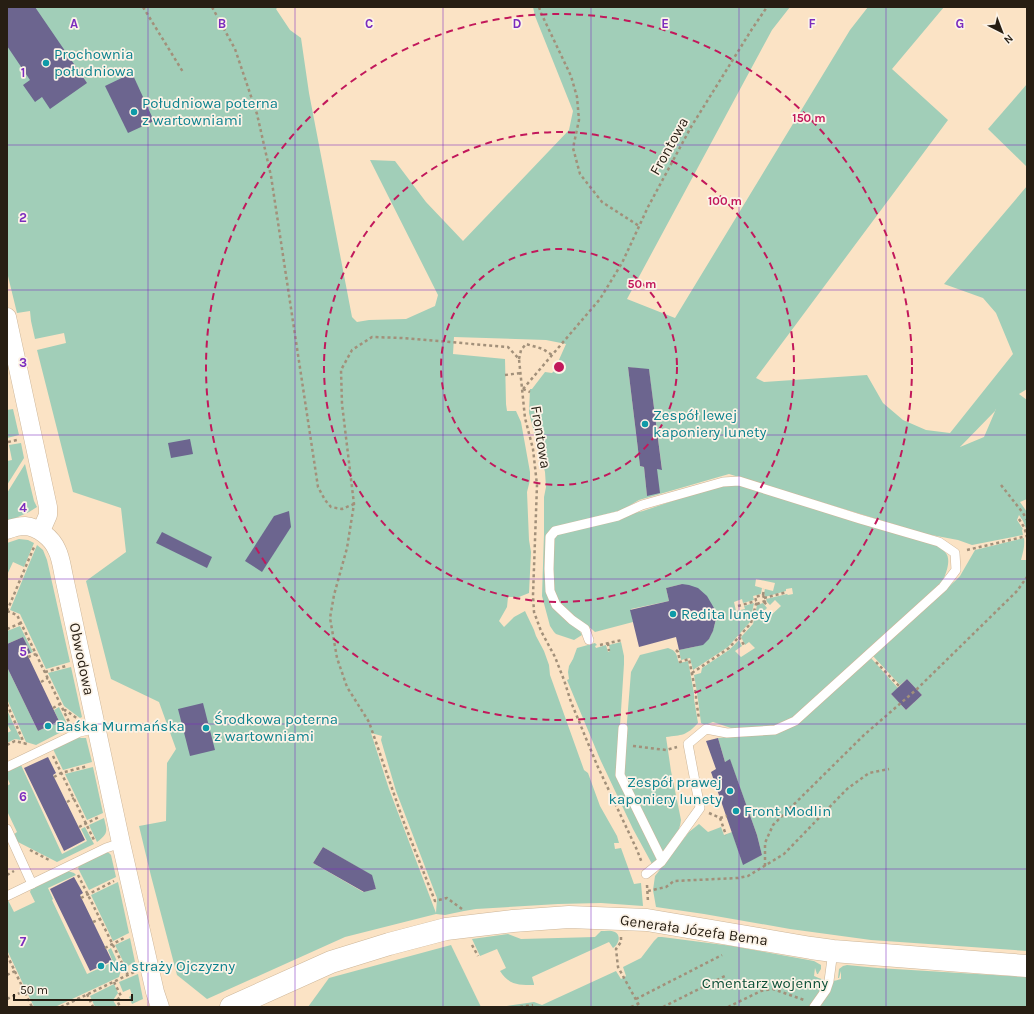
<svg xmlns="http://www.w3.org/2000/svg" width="1034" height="1014" font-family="Karla,sans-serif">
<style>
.green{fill:#a1ceb8;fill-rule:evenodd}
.building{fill:#6c658f}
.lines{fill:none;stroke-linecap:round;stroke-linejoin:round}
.service-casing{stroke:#cdb699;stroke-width:10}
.minor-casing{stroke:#cdb699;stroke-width:19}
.tertiary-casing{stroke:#cdb699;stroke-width:23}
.path{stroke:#a2907a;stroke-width:2.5;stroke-dasharray:3 3;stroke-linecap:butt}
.service{stroke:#fff;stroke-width:9}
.minor{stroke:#fff;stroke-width:18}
.tertiary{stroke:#fff;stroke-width:22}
.grid{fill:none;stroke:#7b2cbf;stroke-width:1;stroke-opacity:0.55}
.ring{fill:none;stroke:#c2185b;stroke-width:2;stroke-dasharray:7 5}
.culture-dot{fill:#0f9aa8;stroke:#fcf3e7;stroke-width:1.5}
.labels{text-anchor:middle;stroke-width:3.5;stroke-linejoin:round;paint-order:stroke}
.culture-label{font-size:15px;fill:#0d838f;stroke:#fcf3e7;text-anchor:start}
.street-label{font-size:15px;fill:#271e13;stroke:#fcf3e7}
.park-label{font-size:15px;fill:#0b4f37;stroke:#fcf3e7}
.grid-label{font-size:13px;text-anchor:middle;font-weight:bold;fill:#7b2cbf;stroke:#fcf3e7;stroke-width:3.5;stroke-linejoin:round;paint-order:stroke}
.centre{fill:#c2185b;stroke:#fcf3e7;stroke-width:2}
.ring-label{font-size:12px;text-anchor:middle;font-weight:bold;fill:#c2185b;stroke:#fcf3e7;stroke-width:3.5;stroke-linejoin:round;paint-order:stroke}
</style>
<rect width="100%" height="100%" fill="#fbe3c5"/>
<g class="green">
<path d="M 7,7 L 278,7 L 276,9 L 290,30 L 301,38 L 309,93 L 352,317 L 357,322 L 369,320 L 406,319 L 435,306 L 438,295 L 370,160 L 395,161 L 426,202 L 463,241 L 569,130 L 573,111 L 535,16 L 533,7 L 790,7 L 772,30 L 627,299 L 675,318 L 850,30 L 868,7 L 944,7 L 892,69 L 948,120 L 756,378 L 764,382 L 867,375 L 883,403 L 903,420 L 926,430 L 950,433 L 1013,354 L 996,313 L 983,298 L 944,284 L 1027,186 L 1027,389 L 1019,394 L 1027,400 L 1027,499 L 1020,502 L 1027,512 L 1027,531 L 1023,521 L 1019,515 L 1017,520 L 1023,529 L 1022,530 L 1023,535 L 972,545 L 958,540 L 926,534 L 729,474 L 639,500 L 622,510 L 555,527 L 548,592 L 577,626 L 582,635 L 574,640 L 556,634 L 554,632 L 550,626 L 542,596 L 544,534 L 544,497 L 546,487 L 545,472 L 529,413 L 530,389 L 532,389 L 545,372 L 552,373 L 554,371 L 566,344 L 546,340 L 454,337 L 453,354 L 505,359 L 506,404 L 507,411 L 516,411 L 521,422 L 530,472 L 530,480 L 527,492 L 529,540 L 531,552 L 529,593 L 519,597 L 508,597 L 507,607 L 499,621 L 504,627 L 514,617 L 525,611 L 534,630 L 536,636 L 544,651 L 549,665 L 550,675 L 584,770 L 588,773 L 600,806 L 617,836 L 619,843 L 614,843 L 615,849 L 621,848 L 634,884 L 641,883 L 643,906 L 601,903 L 558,904 L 476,909 L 464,911 L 445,915 L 436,914 L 345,937 L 207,999 L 177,975 L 151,876 L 139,826 L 166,821 L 167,763 L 176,749 L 159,702 L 111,679 L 86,581 L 126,552 L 121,508 L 73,492 L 37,350 L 66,343 L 64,333 L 35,339 L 31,321 L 30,311 L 17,313 L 7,272 ZM 628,367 L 649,370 L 662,469 L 657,469 L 647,496 L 644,467 L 640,466 ZM 996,409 L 984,437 L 960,447 L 996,410 ZM 371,733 L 382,736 L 381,740 L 396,791 L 437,898 L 436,913 L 389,789 ZM 323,847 L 371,875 L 376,889 L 363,892 L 313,863 Z"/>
<path d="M 1027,84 L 1027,167 L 988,129 Z"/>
<path d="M 13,409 L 19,435 L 7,438 L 7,410 Z"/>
<path d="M 21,443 L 24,458 L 7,485 L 7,461 L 12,460 L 9,445 Z"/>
<path d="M 25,464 L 34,501 L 37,507 L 29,512 L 7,522 L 7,493 Z"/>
<path d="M 740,485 L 934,544 C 938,546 942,549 945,552 C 952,559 946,573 943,581 L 792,718 L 775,725 L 757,728 L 731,728 L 713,722 L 705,725 L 701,723 C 699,707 697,691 694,675 L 701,673 L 702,668 L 729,650 L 739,640 L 742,646 L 735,651 L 741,657 L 755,648 L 749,642 L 745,645 L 741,637 L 753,624 L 757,605 L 763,603 L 767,608 L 762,613 L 767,619 L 781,606 L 775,600 L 770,605 L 767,602 L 766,599 L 787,594 L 788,595 L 793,594 L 792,588 L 786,589 L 786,591 L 765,597 L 764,593 L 765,589 L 773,591 L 775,583 L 756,579 L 755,586 L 762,588 L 761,594 L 753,596 L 754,600 L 743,603 L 742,599 L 734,602 L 736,611 L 745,609 L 744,606 L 754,603 L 750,622 L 728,647 L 693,670 L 690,658 L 681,660 L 679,650 C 704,645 710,646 716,619 L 682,584 L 666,588 L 669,601 L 631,609 L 633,622 L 595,632 C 581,619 558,611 553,591 C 551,584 553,574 553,566 C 552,554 551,546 556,535 L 564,531 L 643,511 L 717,486 Z"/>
<path d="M 1024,538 C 1025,546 1023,552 1021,560 L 1027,560 L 1027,951 L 871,940 L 790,929 L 704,914 L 656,907 L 653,890 L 655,876 L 689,832 L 699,824 L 708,832 L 721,827 L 724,835 L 732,832 L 743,864 L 762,855 L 757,835 L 730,760 L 725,762 L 718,738 L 776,732 L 871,658 L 898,688 L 891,694 L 906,710 L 922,695 L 907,679 L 900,685 L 873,656 L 955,581 L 960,576 L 975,550 Z"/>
<path d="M 19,539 L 28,540 L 34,543 L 24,567 L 13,562 L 7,575 L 7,543 Z"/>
<path d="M 37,545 L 43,550 L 47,560 L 70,662 L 46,669 L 20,614 L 10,610 Z"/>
<path d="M 20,626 L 33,652 L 31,653 L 23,637 L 7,644 L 7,631 Z"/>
<path d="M 621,642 L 624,656 L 624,664 L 617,773 L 656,854 L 656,860 L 652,864 L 633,829 L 600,759 L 567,680 L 569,679 L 568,672 L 569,666 L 573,659 L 577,648 L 595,643 L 597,645 L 595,646 L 596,648 L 606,645 L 608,652 L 610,651 L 609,645 Z"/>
<path d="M 668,648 C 677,651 676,654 679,663 L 688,661 L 694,693 L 694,699 L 698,723 C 686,736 682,735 666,737 L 671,771 L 681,820 C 680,833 670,844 662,854 L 623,771 L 631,672 L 640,655 Z"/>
<path d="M 7,667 L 38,731 L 59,721 L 54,710 L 59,707 L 69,728 L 36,745 L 26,742 L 7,699 Z"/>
<path d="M 71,667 L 82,717 L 80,718 L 64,706 L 48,673 Z"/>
<path d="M 7,710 L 21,740 L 15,739 L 7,743 L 7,733 L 11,731 L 7,724 Z"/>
<path d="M 76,738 L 86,738 L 92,762 L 63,770 L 53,749 Z"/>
<path d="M 21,765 L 62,854 L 87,841 L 81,829 L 85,827 L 94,844 L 57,862 L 16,841 L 13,835 L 17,832 L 7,811 L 7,786 L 10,784 L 7,777 L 7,771 Z"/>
<path d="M 93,767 L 103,813 L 87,820 L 65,774 Z"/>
<path d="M 104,818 C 107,831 109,833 97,842 L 89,825 Z"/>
<path d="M 106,852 L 109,853 L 111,855 L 116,877 L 89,890 L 78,868 L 80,865 Z"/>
<path d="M 68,871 L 74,873 L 76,875 L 48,888 L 53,899 L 52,900 L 87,974 L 113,962 L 108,950 L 111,948 L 121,970 L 119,977 L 55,1007 L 34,1007 L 7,950 L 7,947 L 8,946 L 7,944 L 7,901 L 8,900 L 14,912 L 35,902 L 30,892 L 31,889 Z"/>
<path d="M 118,882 L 129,933 L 113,941 L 91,895 Z"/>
<path d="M 601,931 C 605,931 611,930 615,932 C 622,936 618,945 613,948 L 609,942 L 532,977 L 534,984 L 534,985 C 518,985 509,985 500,971 L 506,968 L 497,949 L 480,956 L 472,939 L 508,934 L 521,939 L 595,937 Z"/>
<path d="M 658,937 L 662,937 L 732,946 L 814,961 L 821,965 L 821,969 L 819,972 L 818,974 L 817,974 L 815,968 L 814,976 C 824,980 830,983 841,979 L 841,971 L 839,978 L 838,978 L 839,969 L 843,966 L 847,965 L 878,968 L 1027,977 L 1027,1007 L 500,1007 L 534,1002 L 542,1005 L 616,971 L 621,979 L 626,976 L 623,967 L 641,958 L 654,941 Z"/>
<path d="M 130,938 L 135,962 L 126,967 L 115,945 Z"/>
<path d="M 451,945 L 481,1007 L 308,1007 L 329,978 Z"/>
<path d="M 138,974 L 143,999 L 132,1004 L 129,997 L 132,995 L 130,989 L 123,992 L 119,982 Z"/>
<path d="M 114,984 L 118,993 L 113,1000 L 117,1007 L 95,1007 L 90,996 Z"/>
</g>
<g class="building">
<path d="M 7,7 L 35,7 L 87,83 L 50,109 L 42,97 L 35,102 L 23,85 L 30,80 L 7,46 Z"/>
<path d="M 132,73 L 154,121 L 128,133 L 105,86 Z"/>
<path d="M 628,367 L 649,369 L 662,470 L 657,469 L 660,493 L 647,496 L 644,467 L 640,466 Z"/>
<path d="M 190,439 L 193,454 L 171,458 L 168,443 Z"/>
<path d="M 289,511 L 291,527 L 262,572 L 245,561 L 274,516 Z"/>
<path d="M 162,532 L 212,557 L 207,568 L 156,543 Z"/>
<path d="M 682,584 L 689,585 L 698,588 L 707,596 L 714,608 L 716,619 L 713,631 L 709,639 L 703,645 L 679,650 L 676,637 L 639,647 L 630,610 L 669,601 L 666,588 Z"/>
<path d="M 23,637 L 31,653 L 27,654 L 59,721 L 38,731 L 7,667 L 7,644 Z"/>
<path d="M 907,679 L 922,695 L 906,710 L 891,694 Z"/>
<path d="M 203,703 L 215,750 L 190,756 L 178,709 Z"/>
<path d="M 718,738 L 725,762 L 730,759 L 757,835 L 762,855 L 743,865 L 711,772 L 716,769 L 706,741 Z"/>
<path d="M 48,757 L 56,773 L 53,775 L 85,840 L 64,851 L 24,768 Z"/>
<path d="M 323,847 L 372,875 L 376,889 L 364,892 L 313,863 Z"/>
<path d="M 74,877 L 83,893 L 80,895 L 112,961 L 90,971 L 50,889 Z"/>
</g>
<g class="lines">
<defs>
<g id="service">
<path d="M 589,640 L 585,629 L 572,620 L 556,605 L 550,591 L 549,569 L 550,537 L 555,531 L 618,516 L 642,505 L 723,482 L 739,481 L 860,519 L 939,542 L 955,553 L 956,570 L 943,587 L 795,721 L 775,730 L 727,733 L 706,729 L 688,744 L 700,808 L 661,862 L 646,874"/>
<path d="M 623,728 L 620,775 L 662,860"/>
<path d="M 7,767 L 80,732 L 97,728"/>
<path d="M 7,829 L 32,884"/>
<path d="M 7,896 L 106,848 L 121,843"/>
<path d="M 814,1007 L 826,990 L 829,981 L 833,951"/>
</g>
<g id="minor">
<path d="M 7,317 L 48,507 L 48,515 L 41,531"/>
<path d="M 7,530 C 12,528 20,526 25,526 C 38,527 52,538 57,550 C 61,558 62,568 64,577 L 121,843 L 155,992 L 160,1007"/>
</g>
<path id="tertiary" d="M 231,1007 L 331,962 L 389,944 L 446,929 L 513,921 L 569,917 L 647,920 L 811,948 L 833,951 L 987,963 L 1027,966"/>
</defs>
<use href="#service" class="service-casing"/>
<use href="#minor" class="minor-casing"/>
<use href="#tertiary" class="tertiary-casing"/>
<g class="path">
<path d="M 143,7 L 183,72"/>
<path d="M 212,7 L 235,49 L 257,114 L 271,176 L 318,487 L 325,500 L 331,507 L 342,509 L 354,504"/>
<path d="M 539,7 L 541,13 L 571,76 L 577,97 L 579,120 L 573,148 L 580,174 L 602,202 L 639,226"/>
<path d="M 519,359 L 521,350 L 526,344 L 543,349 L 552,355"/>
<path d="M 505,375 L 521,373"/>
<path d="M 523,389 L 600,299 L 622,263 L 648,207 L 691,127 L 752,29 L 767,7"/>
<path d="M 523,389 L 530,392"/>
<path d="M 8,442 L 17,440"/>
<path d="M 1001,485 L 1023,513 L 1027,520"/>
<path d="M 1019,519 L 1024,527 L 1027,536"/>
<path d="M 967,550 L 1027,536"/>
<path d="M 763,595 L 765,601 L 757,604 L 755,597 Z"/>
<path d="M 763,595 L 764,589"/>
<path d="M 764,598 L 787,592"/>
<path d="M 764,602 L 768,606"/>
<path d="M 738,606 L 756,601"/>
<path d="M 7,611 L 17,615 L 70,724"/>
<path d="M 7,611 L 34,547"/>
<path d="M 7,629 L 21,623"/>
<path d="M 739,637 L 744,645"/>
<path d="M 608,643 L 609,651"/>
<path d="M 600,645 L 622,640"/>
<path d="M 676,650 L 678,652 L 680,662 L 689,659 L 696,694 L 696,699 L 699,719"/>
<path d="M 28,657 L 36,654"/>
<path d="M 876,662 L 899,686"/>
<path d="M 45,672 L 66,666"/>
<path d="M 692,673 L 729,648 L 751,623 L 756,604 L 757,604"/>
<path d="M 41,682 L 48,678"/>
<path d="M 7,704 L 24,743"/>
<path d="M 53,708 L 60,704"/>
<path d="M 64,711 L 65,710 L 78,719"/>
<path d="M 7,745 L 15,741 L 27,744"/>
<path d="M 633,746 L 666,750 L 677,747"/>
<path d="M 53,756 L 94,840"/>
<path d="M 54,777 L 61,773 L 88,766"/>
<path d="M 67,802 L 74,798"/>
<path d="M 709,813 L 720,818 L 726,835"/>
<path d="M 720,818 L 727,816"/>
<path d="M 79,827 L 99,817"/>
<path d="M 30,850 L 51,861"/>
<path d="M 765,866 L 765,843 L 773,825 L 864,735 L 917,689 L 1017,591 L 1027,577"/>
<path d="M 7,875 L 14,871"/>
<path d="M 78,875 L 128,975"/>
<path d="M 647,885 L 648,902"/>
<path d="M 648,891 L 666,887 L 674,881 L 738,878 L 748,876 L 784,854 L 847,789 L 869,773 L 889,769"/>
<path d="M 81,898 L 114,881"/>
<path d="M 462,909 L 447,898 L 435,901 L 403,820 L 369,722 L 347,687 L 337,658 L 330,618 L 334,595 L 347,548 L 354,504 L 342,404 L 341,370 L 352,350 L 372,337 L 402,338 L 508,347 L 519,359 L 525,418 L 533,449 L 537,485 L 533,595 L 534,612 L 541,631 L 555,657 L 564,680 L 571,702 L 597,765 L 637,850 L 642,863"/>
<path d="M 93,922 L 100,919"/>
<path d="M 621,937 L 621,942 L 616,949 L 618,967 L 640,1007"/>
<path d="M 472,945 L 478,956"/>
<path d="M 105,948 L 126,937"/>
<path d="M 7,955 L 32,1007"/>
<path d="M 7,975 L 15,971"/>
<path d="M 114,982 L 121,996 L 117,1000 L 120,1007"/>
<path d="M 87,994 L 93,1007"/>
<path d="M 7,999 L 24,991"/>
<path d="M 636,999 L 722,955"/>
<path d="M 61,1007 L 134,972"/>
<path d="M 520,1007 L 533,1005"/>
<path d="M 631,1007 L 638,1004"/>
<path d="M 663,1007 L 725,976"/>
<path d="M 728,1007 L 761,991 L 773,989 L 804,1000"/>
</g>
<use href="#service" class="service"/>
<use href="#minor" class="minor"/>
<use href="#tertiary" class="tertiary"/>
</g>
<path class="grid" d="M 148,7 L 148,1007M 295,7 L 295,1007M 443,7 L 443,1007M 591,7 L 591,1007M 739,7 L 739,1007M 886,7 L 886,1007M 7,145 L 1027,145M 7,290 L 1027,290M 7,435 L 1027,435M 7,579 L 1027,579M 7,724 L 1027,724M 7,869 L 1027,869"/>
<g class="ring">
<circle cx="559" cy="367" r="118"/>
<circle cx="559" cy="367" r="235"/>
<circle cx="559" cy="367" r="353"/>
</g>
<g class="culture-dot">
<circle cx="46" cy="63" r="4"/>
<circle cx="134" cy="112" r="4"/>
<circle cx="645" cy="424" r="4"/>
<circle cx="673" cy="614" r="4"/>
<circle cx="48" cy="726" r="4"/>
<circle cx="206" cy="728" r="4"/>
<circle cx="730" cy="791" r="4"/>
<circle cx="736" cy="811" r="4"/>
<circle cx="101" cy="966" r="4"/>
</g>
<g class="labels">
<g class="culture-label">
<text x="54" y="59">Prochownia<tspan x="54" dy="17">południowa</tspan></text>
<text x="142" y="108">Południowa poterna<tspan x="142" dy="17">z wartowniami</tspan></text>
<text x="653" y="420">Zespół lewej<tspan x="653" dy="17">kaponiery lunety</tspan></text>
<text x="681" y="619">Redita lunety</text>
<text x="214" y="724">Środkowa poterna<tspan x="214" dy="17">z wartowniami</tspan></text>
<text x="56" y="731">Baśka Murmańska</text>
<text x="722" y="787" text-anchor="end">Zespół prawej<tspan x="722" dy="17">kaponiery lunety</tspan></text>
<text x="744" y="816">Front Modlin</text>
<text x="109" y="971">Na straży Ojczyzny</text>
</g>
<g class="street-label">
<text transform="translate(669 146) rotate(-61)" y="5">Frontowa</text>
<text transform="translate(541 437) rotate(81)" y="5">Frontowa</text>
<text transform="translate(82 659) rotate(78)" y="5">Obwodowa</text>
<text transform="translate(694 930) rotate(8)" y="5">Generała Józefa Bema</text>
</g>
<g class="park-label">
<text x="765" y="988">Cmentarz wojenny</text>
</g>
</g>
<g class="grid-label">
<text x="74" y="28">A</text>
<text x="222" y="28">B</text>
<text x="369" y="28">C</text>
<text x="517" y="28">D</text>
<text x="665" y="28">E</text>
<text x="812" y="28">F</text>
<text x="960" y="28">G</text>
<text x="23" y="77">1</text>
<text x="23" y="222">2</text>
<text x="23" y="367">3</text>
<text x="23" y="512">4</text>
<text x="23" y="656">5</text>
<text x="23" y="801">6</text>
<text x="23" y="946">7</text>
</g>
<circle cx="559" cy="367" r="6" class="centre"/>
<g class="ring-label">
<text x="809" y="122">150 m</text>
<text x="725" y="205">100 m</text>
<text x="642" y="288">50 m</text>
</g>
<rect width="1034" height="1014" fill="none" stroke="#271e13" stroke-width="16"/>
<g transform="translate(1002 32) rotate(138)" stroke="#fcf3e7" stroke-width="3" paint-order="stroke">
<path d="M0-3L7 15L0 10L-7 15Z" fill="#271e13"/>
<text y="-6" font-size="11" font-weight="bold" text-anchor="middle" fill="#271e13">N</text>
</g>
<path d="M14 994v6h118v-6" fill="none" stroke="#271e13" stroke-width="2"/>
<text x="20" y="994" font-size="12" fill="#271e13" stroke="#fcf3e7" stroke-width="3" paint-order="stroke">50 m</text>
</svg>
